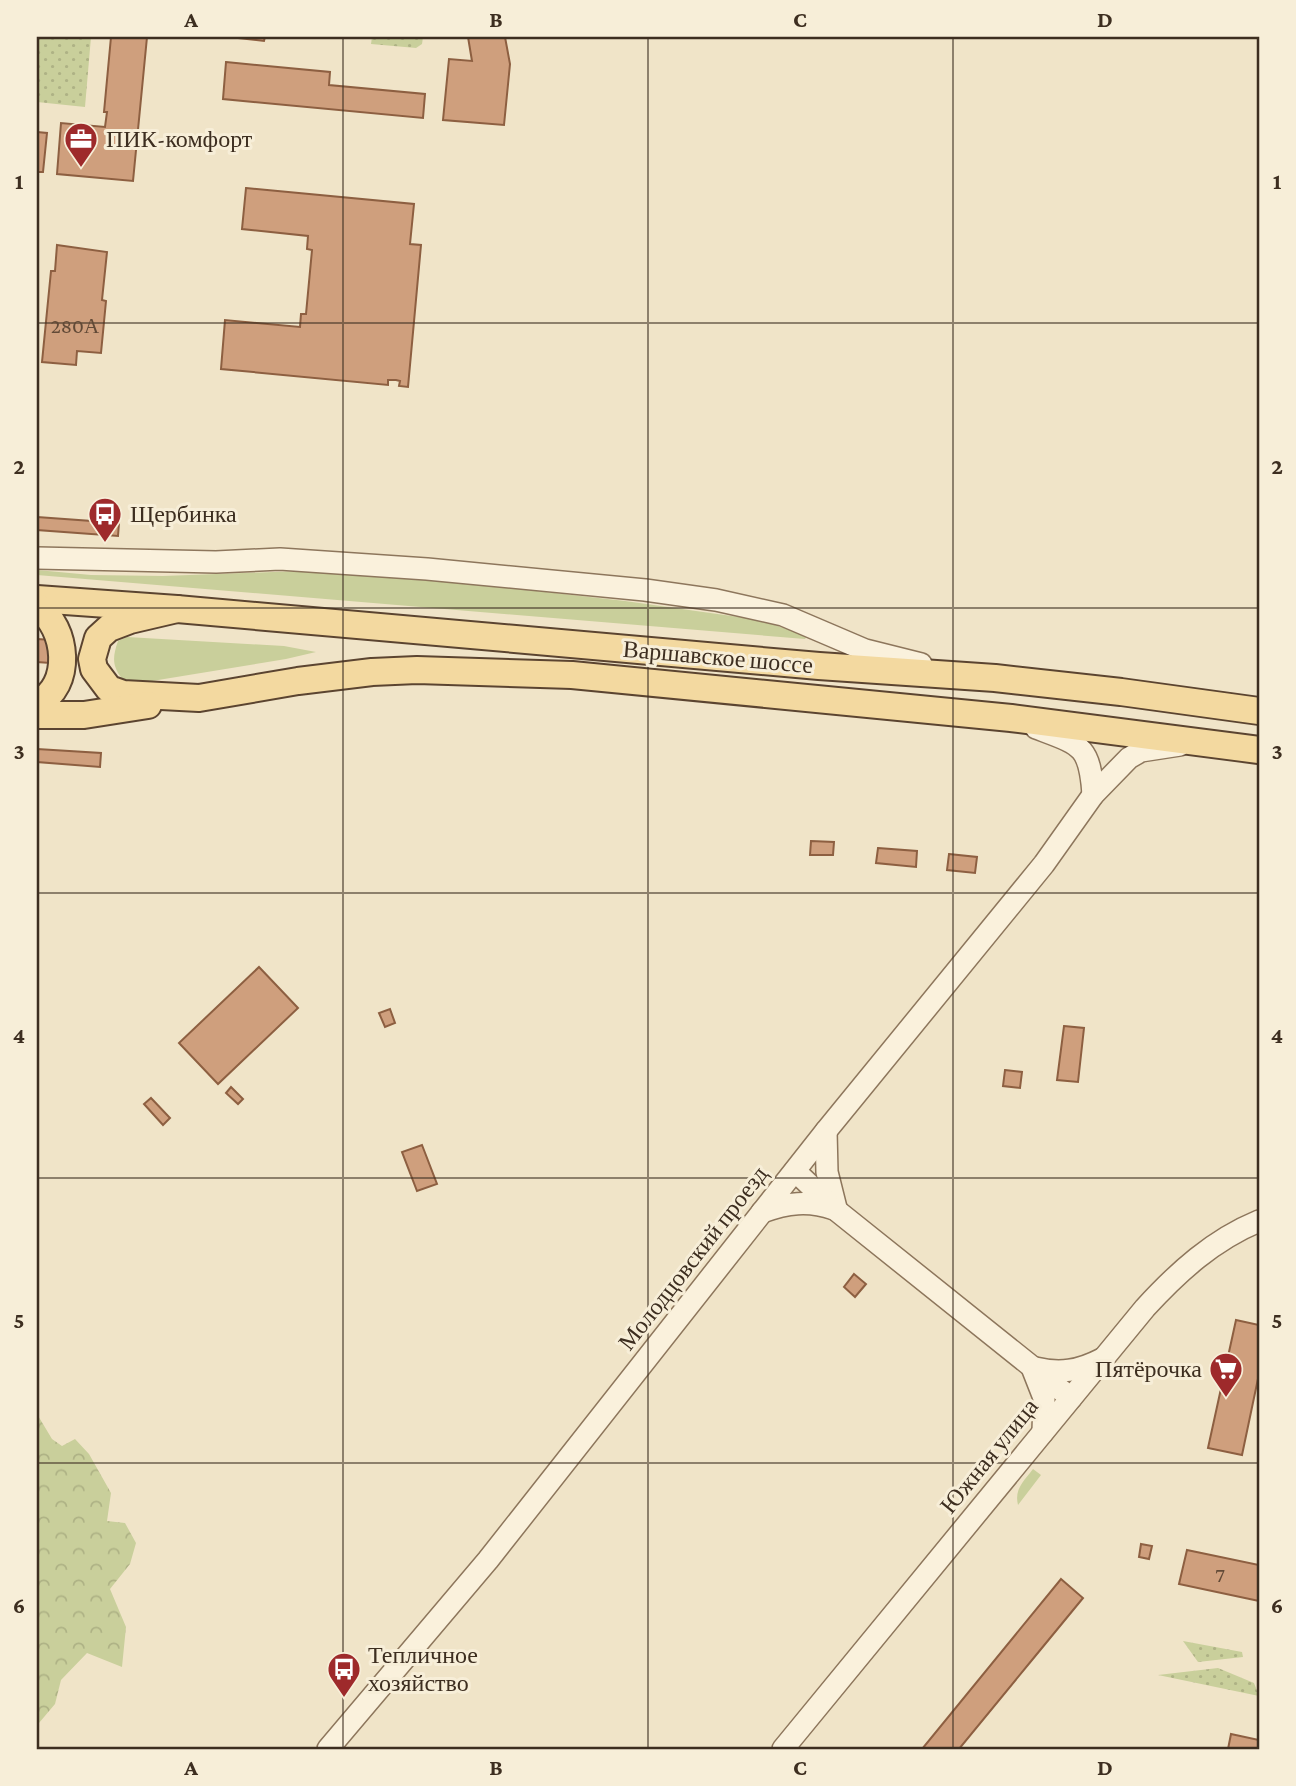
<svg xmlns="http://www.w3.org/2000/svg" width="1296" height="1786" font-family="'Crimson Pro',serif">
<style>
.grass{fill:#c9cf9b}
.forest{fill:url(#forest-crowns)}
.park{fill:url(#park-dots)}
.building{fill:#cf9f7d;stroke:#8d5f41;stroke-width:2}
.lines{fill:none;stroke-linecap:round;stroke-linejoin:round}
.minor-casing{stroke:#8d765c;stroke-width:24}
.major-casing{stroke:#5b4430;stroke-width:30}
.minor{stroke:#faf1dc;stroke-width:21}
.major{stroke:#f3d9a0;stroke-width:26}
.grid{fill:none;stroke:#3d2e20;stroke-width:2;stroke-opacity:0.55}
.labels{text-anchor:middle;stroke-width:6;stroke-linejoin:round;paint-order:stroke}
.number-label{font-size:21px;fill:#624a37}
.poi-label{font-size:24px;fill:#3d2e20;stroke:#f7eed8;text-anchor:start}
.street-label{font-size:24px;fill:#3d2e20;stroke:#f7eed8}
.neatline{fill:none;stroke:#3d2e20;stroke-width:2.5}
.grid-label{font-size:23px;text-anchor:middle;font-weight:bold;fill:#3d2e20}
</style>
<defs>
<pattern id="forest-crowns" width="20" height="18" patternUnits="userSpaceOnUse" patternTransform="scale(1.75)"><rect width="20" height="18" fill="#c9cf9b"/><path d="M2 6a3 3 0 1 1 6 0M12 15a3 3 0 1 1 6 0" fill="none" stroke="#aeb285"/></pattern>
<pattern id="park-dots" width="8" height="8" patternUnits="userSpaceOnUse" patternTransform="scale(1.75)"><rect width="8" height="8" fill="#c9cf9b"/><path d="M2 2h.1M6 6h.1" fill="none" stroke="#aeb285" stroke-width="1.8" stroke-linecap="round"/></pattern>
</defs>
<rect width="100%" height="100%" fill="#f0e4c8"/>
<g class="grass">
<path d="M 37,570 L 91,575 L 163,576 L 300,571 L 476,584 L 625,601 L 760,620 L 807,636 L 805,639 L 37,575 Z"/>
<path d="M 127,637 L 284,646 L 316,652 L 286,659 L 152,681 L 124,681 C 112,667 112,658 118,641 Z"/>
<path d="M 1033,1469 L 1041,1475 L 1018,1505 C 1014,1489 1024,1481 1033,1469 Z"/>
</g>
<path class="forest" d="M 37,1414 L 52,1439 L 62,1446 L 75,1439 L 89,1454 L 111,1493 L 107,1521 L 125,1523 L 136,1543 L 130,1564 L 110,1589 L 126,1627 L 122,1667 L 87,1653 L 61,1680 L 55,1704 L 39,1723 L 39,1745 L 37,1747 Z"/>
<g class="park">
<path d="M 37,37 L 91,37 L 85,107 L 37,102 Z"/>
<path d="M 372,37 L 423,37 L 422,44 L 416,48 L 371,44 Z"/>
<path d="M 1183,1641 L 1242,1652 L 1243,1657 L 1198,1662 Z"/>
<path d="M 1218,1668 L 1254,1683 L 1259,1696 L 1158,1675 Z"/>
</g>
<g class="building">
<path d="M 111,37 L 147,37 L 133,181 L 57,174 L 61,123 L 105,127 L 107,112 L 104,112 Z"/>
<path d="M 229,37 L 265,37 L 264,41 Z"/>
<path d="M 468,37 L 505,37 L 510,64 L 504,125 L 443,120 L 449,59 L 472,61 Z"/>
<path d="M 226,62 L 330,72 L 329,85 L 425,94 L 423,118 L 223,99 Z"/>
<path d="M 37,132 L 47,133 L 43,172 L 37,172 Z"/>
<path d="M 246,188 L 414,204 L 410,244 L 421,245 L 408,387 L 399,386 L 400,381 L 396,380 L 388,380 L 388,385 L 221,369 L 225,320 L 300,327 L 301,314 L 306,314 L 312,250 L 307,249 L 308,236 L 242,229 Z"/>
<path d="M 57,245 L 107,252 L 102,300 L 106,301 L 101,353 L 77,351 L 76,365 L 42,362 L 51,271 L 55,271 Z"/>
<path d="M 37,517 L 119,523 L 118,536 L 37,530 Z"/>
<path d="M 37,639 L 52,640 L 50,663 L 37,662 Z"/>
<path d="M 37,749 L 101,753 L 100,767 L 37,762 Z"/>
<path d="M 811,841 L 834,842 L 833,855 L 810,855 Z"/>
<path d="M 878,848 L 917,851 L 916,867 L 876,863 Z"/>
<path d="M 949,854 L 977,857 L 975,873 L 947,870 Z"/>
<path d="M 259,967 L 298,1008 L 218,1084 L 179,1043 Z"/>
<path d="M 390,1009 L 395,1023 L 385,1027 L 379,1013 Z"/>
<path d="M 1064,1026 L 1084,1028 L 1078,1082 L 1057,1080 Z"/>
<path d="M 1005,1070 L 1022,1072 L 1020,1088 L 1003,1086 Z"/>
<path d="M 231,1087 L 243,1099 L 238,1104 L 226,1093 Z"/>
<path d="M 151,1098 L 170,1118 L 163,1125 L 144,1104 Z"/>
<path d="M 422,1145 L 437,1184 L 417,1191 L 402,1152 Z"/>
<path d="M 854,1274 L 866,1284 L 855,1297 L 844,1287 Z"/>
<path d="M 1236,1320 L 1259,1325 L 1259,1374 L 1242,1455 L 1208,1448 Z"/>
<path d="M 1141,1544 L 1152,1546 L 1149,1559 L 1139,1557 Z"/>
<path d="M 1187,1550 L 1259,1565 L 1259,1601 L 1179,1584 Z"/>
<path d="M 1061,1579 L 1083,1598 L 1032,1660 L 959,1749 L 922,1749 Z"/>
<path d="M 1231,1734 L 1259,1740 L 1259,1749 L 1228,1749 Z"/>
</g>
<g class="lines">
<defs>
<g id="minor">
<path d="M 37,558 L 216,562 L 280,559 L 427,569 L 645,590 L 716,600 L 783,615 L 865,650 L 921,664"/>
<path d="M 1036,728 C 1081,745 1090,745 1093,795"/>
<path d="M 826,1131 L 827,1172 L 836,1208"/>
<path d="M 795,1171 L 836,1210 L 1071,1398"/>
<path d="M 762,1212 C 787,1203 808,1200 834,1209"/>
<path d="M 1035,1368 C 1060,1374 1079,1371 1102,1359"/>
<path d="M 1033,1370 L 1044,1398 L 1043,1432"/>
<path d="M 328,1749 L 488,1560 L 826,1131 L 1044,864 L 1093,795 L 1129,758 L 1141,751 L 1180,745"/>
<path d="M 783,1749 L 1145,1308 C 1178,1272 1213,1240 1259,1221"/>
</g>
<g id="major">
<path d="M 37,599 L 177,609 L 819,666 L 995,678 L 1121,692 L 1259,711"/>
<path d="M 37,607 C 68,627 73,687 37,703"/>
<path d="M 177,609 L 130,620 L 109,628 L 98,638 L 92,659 L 94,669 L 109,689 L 123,694 L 199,698 L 298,681 L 372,672 L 417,670 L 572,675 L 1011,718 L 1259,750"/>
<path d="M 37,715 L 84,715 L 148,705"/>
</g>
</defs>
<use href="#minor" class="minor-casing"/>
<use href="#major" class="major-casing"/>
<use href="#minor" class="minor"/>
<use href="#major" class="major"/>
</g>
<path class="grid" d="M 343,37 L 343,1749M 648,37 L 648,1749M 953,37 L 953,1749M 37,323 L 1259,323M 37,608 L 1259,608M 37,893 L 1259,893M 37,1178 L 1259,1178M 37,1463 L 1259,1463"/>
<defs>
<symbol id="office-pin" viewBox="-11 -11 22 30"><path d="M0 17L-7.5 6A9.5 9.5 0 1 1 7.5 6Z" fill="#9e2a2b" stroke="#f7eed8"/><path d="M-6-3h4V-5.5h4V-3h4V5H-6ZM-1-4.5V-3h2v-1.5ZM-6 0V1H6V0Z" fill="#fff"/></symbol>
<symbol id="bus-pin" viewBox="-11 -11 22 30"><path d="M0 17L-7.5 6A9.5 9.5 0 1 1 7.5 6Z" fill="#9e2a2b" stroke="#f7eed8"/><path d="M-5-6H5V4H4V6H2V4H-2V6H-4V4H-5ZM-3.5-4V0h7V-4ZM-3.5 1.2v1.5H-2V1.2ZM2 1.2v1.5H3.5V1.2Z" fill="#fff"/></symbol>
<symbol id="supermarket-pin" viewBox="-11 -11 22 30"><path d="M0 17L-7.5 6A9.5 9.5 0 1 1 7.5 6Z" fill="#9e2a2b" stroke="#f7eed8"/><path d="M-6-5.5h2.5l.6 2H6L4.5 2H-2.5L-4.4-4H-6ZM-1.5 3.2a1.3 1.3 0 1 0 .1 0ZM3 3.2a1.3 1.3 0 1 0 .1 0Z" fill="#fff"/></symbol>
</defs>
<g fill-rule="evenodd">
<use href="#office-pin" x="62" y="120" width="38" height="52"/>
<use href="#bus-pin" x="86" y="495" width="38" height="52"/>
<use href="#supermarket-pin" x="1207" y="1350" width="38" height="52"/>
<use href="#bus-pin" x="325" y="1650" width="38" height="52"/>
</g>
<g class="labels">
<g class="number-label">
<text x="75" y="333">280А</text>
<text x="1220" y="1582">7</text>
</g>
<g class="poi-label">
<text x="106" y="147">ПИК-комфорт</text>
<text x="130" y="522">Щербинка</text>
<text x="1202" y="1377" text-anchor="end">Пятёрочка</text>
<text x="368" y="1663">Тепличное<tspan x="368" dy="28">хозяйство</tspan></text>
</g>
<g class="street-label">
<text transform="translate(718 657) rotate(5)" y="8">Варшавское шоссе</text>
<text transform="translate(693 1258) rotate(-52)" y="8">Молодцовский проезд</text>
<text transform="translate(989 1456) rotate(-51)" y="8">Южная улица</text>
</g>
</g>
<rect width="1296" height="1786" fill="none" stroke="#f7eed8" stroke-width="77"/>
<rect x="38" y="38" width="1220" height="1710" class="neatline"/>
<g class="grid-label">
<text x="191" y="27">A</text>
<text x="496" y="27">B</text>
<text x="800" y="27">C</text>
<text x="1105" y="27">D</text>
<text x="19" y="189">1</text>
<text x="1277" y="189">1</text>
<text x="19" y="474">2</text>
<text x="1277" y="474">2</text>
<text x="19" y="759">3</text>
<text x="1277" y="759">3</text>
<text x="19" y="1043">4</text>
<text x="1277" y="1043">4</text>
<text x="19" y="1328">5</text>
<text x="1277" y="1328">5</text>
<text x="19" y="1613">6</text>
<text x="1277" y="1613">6</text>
<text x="191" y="1775">A</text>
<text x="496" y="1775">B</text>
<text x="800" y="1775">C</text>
<text x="1105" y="1775">D</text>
</g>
</svg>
